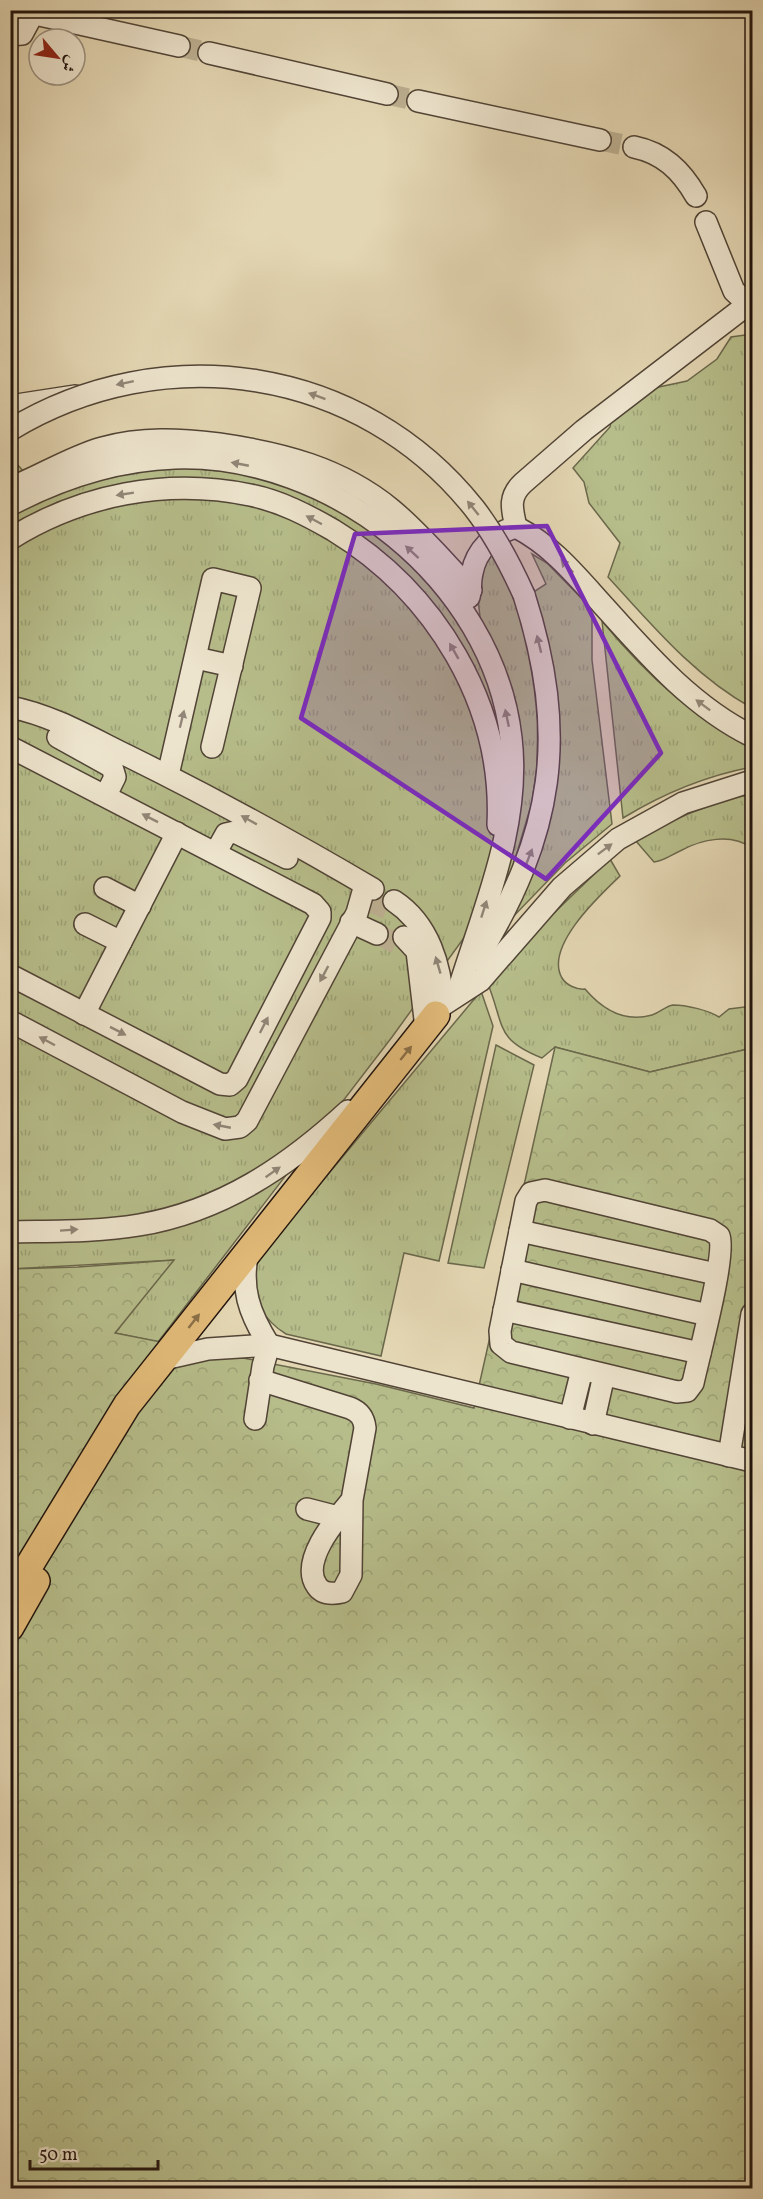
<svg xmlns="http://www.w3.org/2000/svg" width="763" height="2199" font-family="Vollkorn,Amiri,serif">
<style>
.grass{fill:url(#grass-tufts);stroke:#6b684c;stroke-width:1.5}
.forest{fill:url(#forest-crowns);stroke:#6b684c;stroke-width:1.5}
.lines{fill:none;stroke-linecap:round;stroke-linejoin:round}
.minor-tunnel{stroke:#bcaf91;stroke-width:21;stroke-dasharray:21 10;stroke-linecap:butt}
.minor-casing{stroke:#514436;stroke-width:24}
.major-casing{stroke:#20130d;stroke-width:30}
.minor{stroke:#ede4cd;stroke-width:21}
.major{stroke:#e2bb79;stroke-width:27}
.minor-bridge-casing{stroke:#514436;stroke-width:24;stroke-linecap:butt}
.minor-bridge{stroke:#ede4cd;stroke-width:21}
.oneway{fill:#918677}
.oneway2{fill:#8b6f48}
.marked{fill:#7b2cbf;fill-opacity:0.2;stroke:#7b2cbf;stroke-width:4.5;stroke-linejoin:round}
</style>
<defs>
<pattern id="grass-tufts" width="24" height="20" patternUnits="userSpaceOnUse" patternTransform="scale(1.5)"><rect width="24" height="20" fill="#b6bd8a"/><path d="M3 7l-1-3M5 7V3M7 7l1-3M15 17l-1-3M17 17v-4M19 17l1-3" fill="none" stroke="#9ca276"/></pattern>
<pattern id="forest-crowns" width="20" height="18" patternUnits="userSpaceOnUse" patternTransform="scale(1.5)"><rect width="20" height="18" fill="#b6bd8a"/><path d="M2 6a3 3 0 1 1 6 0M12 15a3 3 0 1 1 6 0" fill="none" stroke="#9ca276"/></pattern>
</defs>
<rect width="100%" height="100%" fill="#e3d6b2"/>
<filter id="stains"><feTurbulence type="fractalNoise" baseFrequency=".00333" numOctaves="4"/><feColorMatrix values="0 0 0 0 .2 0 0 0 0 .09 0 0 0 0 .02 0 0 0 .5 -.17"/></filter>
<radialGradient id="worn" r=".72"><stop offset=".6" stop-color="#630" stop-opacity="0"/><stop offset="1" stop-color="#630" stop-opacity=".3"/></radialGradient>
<g class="grass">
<path d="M 752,334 L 752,708 C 694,676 652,625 608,577 L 620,543 L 589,503 L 584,482 L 573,468 L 610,427 L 612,415 L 640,391 L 687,381 L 717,359 L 731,337 Z"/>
<path d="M 12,459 L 31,479 L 117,475 L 173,467 L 268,475 L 357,519 L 481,623 C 477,599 475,574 491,554 L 519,599 L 538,705 L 537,766 L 532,802 L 511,873 L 392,1037 L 158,1342 L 115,1333 L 173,1260 L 11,1269 Z"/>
<path d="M 532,554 L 547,563 L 588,605 L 592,617 L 592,660 L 612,824 L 565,863 L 507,923 L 547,815 L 529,595 L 546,584 Z"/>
<path d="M 602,621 C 643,671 693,719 752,747 L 752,767 C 705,776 664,793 623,818 Z"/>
<path d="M 752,794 L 752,848 C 731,833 702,839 680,851 C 671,855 664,861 654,862 L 635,840 C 674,820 709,802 752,794 Z"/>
<path d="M 610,859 L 620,876 C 599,896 544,947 562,978 C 566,985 577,990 585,989 C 602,1009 624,1023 652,1015 C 659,1013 666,1006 673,1005 C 686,1005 708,1010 719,1017 L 729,1009 L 752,1006 L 752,1048 L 650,1072 L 555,1047 L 542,1058 C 495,1039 505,1027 488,984 L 526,940 Z"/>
<path d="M 481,991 L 493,1026 L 439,1261 L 404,1253 L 381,1356 L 286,1334 C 266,1322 250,1299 254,1273 C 255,1266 261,1258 264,1251 Z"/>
<path d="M 496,1045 L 534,1065 L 484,1268 L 448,1263 Z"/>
</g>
<path class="forest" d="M 555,1047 L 650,1072 L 752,1048 L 752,2175 L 749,2188 L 11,2188 L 10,1269 L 78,1267 L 174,1260 L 115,1333 L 376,1384 L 474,1408 Z"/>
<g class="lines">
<g class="minor-tunnel">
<path d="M 179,46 L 209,53"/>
<path d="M 387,94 L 418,101"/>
<path d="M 600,140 L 634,147"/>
<path d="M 368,900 L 389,910"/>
<path d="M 377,934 L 400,945"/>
</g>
<defs>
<g id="minor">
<path d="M 17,10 L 179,46"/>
<path d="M 10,35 L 22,34 L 35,10"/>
<path d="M 209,53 L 387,94"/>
<path d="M 418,101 L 600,140"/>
<path d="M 634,147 C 663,153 681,170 696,196"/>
<path d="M 706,222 L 734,291 L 752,308"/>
<path d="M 10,406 L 75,396"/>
<path d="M 10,488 C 41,476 70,457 102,448 C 142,437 179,439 219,444 C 282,453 341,468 391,509 C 420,533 445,563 471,590"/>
<path d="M 10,505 C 61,478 118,460 175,458 C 331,453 493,580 511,738 C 521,824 485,905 460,985"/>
<path d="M 516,527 C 512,509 508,497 523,483 L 584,430 L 747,305"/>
<path d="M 10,539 C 82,494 167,478 250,495 C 280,501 307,515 333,530 C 435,592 504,704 498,825"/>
<path d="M 469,597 C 471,589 470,581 472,573 C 476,550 494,533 516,527 C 551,545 575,574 601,603 C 646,653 691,706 752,736"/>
<path d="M 196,658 L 232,666"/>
<path d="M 10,707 C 52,715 91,738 128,756 C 211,797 293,842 373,889"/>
<path d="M 58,737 L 112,767 L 115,777 L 106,795"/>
<path d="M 10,747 L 313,904 L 320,912 L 320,918 L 237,1079 L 230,1085 L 220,1084 L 10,975"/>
<path d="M 168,775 L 213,579 L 250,588 L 212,747"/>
<path d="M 216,852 L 226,834 L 235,832 L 287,858"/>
<path d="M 105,888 L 140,906"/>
<path d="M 394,901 C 429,924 441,966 443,1005 L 480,981 L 562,887 L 618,839 L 683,803 L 752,781"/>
<path d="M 351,922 L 377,934"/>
<path d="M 85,924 L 121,942"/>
<path d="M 404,937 L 417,951 L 426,1028"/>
<path d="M 477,959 C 554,834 569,735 524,595"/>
<path d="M 84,1014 L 177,833"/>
<path d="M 10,1021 L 182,1112 L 225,1129 L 240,1127 L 247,1121 L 357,913 L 365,885"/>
<path d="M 545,1190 L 710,1230 L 719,1236 C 727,1252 698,1359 693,1383 L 687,1391 L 677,1392 L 511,1352 L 501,1344 L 500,1331 L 526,1201 L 531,1193 Z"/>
<path d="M 520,1231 L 716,1274"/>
<path d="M 10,1232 C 53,1231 97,1232 139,1225 C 222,1211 287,1167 348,1111"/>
<path d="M 248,1250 C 240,1288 249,1313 269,1345 L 263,1366 L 255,1419"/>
<path d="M 512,1270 L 708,1315"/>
<path d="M 504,1310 L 700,1353"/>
<path d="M 164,1359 L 208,1349 L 269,1345 L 752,1461"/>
<path d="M 260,1380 L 350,1408 C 360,1412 364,1418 365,1428 L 352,1500 L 351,1575 L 342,1592 C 333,1594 323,1595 317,1586 C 299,1561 337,1518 352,1500"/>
<path d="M 570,1418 L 582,1370"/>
<path d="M 593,1424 L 604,1375"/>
<path d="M 729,1456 L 752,1314"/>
<path d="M 307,1509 L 338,1517"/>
</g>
<g id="major">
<path d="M 10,1597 L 127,1405 L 436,1015"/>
<path d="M 10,1627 L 36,1581"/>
</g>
</defs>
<use href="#minor" class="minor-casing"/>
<use href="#major" class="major-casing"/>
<use href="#minor" class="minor"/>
<use href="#major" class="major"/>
<defs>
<path id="minor-bridge" d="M 10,430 C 163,337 361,366 474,508 C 495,535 510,564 524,595"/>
</defs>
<use href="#minor-bridge" class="minor-bridge-casing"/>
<use href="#minor-bridge" class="minor-bridge"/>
</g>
<defs><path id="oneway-solid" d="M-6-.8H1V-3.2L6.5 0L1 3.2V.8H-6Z" transform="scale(1.5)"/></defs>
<g class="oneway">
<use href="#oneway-solid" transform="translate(125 383) rotate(168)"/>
<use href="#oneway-solid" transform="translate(317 396) rotate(-160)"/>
<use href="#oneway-solid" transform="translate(240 464) rotate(-169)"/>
<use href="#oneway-solid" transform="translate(125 494) rotate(171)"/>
<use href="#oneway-solid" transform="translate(473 508) rotate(-129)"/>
<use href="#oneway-solid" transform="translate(314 520) rotate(-152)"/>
<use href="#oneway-solid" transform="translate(412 552) rotate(-137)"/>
<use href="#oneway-solid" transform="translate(567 566) rotate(-133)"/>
<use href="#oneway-solid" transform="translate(539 644) rotate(-104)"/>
<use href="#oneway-solid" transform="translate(454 651) rotate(-120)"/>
<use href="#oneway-solid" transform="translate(703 705) rotate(-143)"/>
<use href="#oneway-solid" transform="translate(507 718) rotate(-102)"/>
<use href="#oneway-solid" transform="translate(182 719) rotate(-76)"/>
<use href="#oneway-solid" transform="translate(150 818) rotate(-153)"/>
<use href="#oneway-solid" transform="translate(249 820) rotate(-151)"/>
<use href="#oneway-solid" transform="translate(605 849) rotate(-37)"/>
<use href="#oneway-solid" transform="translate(529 857) rotate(-69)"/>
<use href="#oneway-solid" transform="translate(484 909) rotate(-72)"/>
<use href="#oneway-solid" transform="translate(438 965) rotate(-106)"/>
<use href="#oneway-solid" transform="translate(324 974) rotate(118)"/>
<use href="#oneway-solid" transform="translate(264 1025) rotate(-63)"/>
<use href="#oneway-solid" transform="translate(118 1031) rotate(27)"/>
<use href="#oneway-solid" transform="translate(47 1041) rotate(-152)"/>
<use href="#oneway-solid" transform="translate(222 1126) rotate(-169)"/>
<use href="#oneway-solid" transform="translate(273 1172) rotate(-35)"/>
<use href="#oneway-solid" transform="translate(69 1230) rotate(-4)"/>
</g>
<g class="oneway2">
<use href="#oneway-solid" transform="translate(406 1053) rotate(-51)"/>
<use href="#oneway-solid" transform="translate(194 1321) rotate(-52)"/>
</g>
<path class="marked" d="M 547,526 L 661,753 L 546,879 L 301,718 L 355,534 Z"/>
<rect width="763" height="2199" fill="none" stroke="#e3d6b2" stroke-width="36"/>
<rect x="12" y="12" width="739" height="2175" fill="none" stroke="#20130d" stroke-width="3"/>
<rect x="18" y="18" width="727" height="2163" fill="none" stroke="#20130d" stroke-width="1.5"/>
<g transform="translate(57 57) rotate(119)"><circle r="28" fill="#ede4cd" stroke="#9b9080" stroke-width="1.5"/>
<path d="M0-4.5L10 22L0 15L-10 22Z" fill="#8f2418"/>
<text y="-9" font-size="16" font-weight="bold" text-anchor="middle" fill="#20130d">ش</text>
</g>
<path d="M30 2160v9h128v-9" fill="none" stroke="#20130d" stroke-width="3"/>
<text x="39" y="2160" font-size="18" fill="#20130d" stroke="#ede4cd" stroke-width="4.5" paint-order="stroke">50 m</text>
<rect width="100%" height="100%" filter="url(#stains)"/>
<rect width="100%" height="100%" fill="url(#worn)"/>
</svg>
